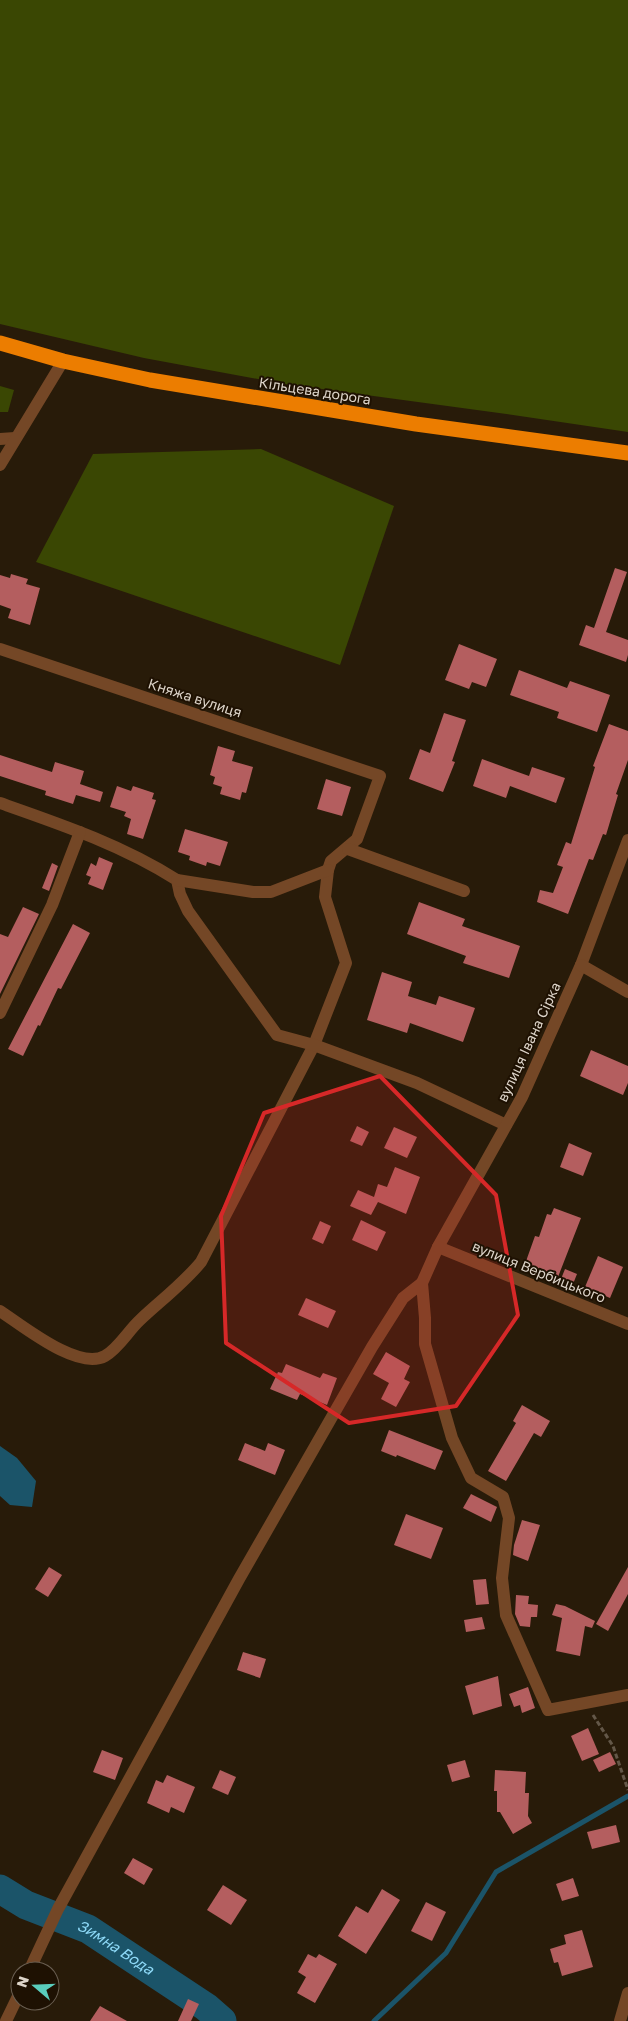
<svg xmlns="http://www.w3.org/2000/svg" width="628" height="2021" font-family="'Golos Text',sans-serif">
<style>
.green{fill:#3a4703}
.water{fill:#1b5469}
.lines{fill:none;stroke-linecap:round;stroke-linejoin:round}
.stream{stroke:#1b5469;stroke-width:5}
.river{stroke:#1b5469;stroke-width:29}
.building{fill:#b45e5f}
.path{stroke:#635748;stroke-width:3;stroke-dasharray:5 2.5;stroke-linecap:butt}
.minor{stroke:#744726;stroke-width:12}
.highway{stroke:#ec7d00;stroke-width:15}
.marked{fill:#d62828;fill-opacity:0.2;stroke:#d62828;stroke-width:4;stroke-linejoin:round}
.labels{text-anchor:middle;stroke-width:4;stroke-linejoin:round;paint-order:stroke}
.street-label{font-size:14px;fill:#ddd4c9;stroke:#1e1102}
.water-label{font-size:15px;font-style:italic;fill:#8dd8f6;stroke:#1e1102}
</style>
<rect width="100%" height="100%" fill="#281b09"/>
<g class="green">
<path d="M 0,0 L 628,0 L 628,432 L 499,413 L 285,384 L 144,358 L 0,324 Z"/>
<path d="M 0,386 L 14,390 L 8,412 L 0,412 Z"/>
<path d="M 261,449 L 394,506 L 340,665 L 36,562 L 93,454 Z"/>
</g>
<path class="water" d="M 0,1446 L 17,1458 L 36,1481 L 32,1507 L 10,1505 L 0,1496 Z"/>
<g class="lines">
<path class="stream" d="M 374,2021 L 446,1953 L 496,1872 L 628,1796"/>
<path class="river" id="s1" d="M 0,1889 L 26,1905 L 88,1929 L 206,2007 L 222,2021"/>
</g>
<g class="building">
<path d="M 615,568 L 627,572 L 606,632 L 628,640 L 628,655 L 626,662 L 579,645 L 586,625 L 594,628 Z"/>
<path d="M 11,574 L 28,579 L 26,584 L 40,588 L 30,625 L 8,618 L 11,609 L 0,605 L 0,575 L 10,578 Z"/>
<path d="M 459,644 L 497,659 L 486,687 L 472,682 L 469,689 L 445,680 Z"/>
<path d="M 519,670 L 567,688 L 570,681 L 610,695 L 597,732 L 557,718 L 559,712 L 510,695 Z"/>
<path d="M 444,713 L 466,720 L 452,761 L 455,762 L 443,792 L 409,779 L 420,749 L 430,753 Z"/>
<path d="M 609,724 L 628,731 L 628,760 L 616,794 L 618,795 L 606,835 L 603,834 L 593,860 L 589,859 L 568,914 L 537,902 L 540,890 L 553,893 L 563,867 L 557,865 L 566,842 L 571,844 L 595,767 L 593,766 Z"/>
<path d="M 218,746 L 235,751 L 232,761 L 253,767 L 246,793 L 242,792 L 240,800 L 220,794 L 222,787 L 213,784 L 215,777 L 210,775 Z"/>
<path d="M 0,755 L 52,772 L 55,762 L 84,771 L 80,784 L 103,792 L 100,802 L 76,795 L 73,804 L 45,795 L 46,791 L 0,776 Z"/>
<path d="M 482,759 L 529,776 L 532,767 L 565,778 L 556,803 L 510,786 L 506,798 L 473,786 Z"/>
<path d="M 326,779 L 351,787 L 342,816 L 317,809 Z"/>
<path d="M 117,786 L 131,791 L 133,786 L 154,793 L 152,799 L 156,800 L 143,839 L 127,834 L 131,819 L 124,816 L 126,812 L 110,807 Z"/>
<path d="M 185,829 L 228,842 L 220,866 L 207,862 L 206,866 L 189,860 L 190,856 L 178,852 Z"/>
<path d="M 99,857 L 113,863 L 103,890 L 88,884 L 91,877 L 86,875 L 91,863 L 96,866 Z"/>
<path d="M 52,863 L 58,866 L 49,891 L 42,888 Z"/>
<path d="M 419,902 L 465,919 L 462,926 L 520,946 L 509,978 L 463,963 L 466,956 L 407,934 Z"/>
<path d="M 23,907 L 39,914 L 0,994 L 0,934 L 8,937 Z"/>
<path d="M 73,924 L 90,933 L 61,989 L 58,988 L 40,1026 L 38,1025 L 23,1056 L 8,1049 Z"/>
<path d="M 382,972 L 412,982 L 408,996 L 436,1005 L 439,996 L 475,1008 L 463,1042 L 410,1023 L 407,1033 L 367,1020 Z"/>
<path d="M 591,1050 L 628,1066 L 628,1083 L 623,1095 L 580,1076 Z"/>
<path d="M 357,1126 L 369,1132 L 362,1146 L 350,1141 Z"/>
<path d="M 394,1127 L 417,1137 L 407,1158 L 384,1148 Z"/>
<path d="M 569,1143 L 592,1153 L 583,1176 L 560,1167 Z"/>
<path d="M 395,1167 L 420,1177 L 406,1214 L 378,1202 L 371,1215 L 350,1206 L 358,1190 L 374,1197 L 378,1184 L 387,1187 Z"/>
<path d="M 554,1208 L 581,1218 L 558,1277 L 525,1264 L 535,1236 L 539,1237 L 547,1214 L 551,1215 Z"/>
<path d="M 361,1220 L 386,1232 L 377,1251 L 352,1240 Z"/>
<path d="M 320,1221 L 331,1226 L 323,1244 L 312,1239 Z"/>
<path d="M 598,1256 L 623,1267 L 610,1298 L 585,1287 Z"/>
<path d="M 565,1269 L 577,1274 L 571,1289 L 559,1284 Z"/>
<path d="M 306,1298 L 336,1311 L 328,1328 L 298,1315 Z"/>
<path d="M 386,1352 L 410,1366 L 404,1379 L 410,1382 L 396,1407 L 381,1399 L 389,1383 L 373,1374 Z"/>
<path d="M 286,1364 L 320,1378 L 323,1373 L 337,1378 L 327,1405 L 300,1394 L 297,1400 L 270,1389 L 278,1372 L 282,1373 Z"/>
<path d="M 522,1405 L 550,1421 L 541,1437 L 534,1433 L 506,1481 L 488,1471 L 516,1423 L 513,1421 Z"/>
<path d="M 389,1430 L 443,1451 L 435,1470 L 397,1455 L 396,1457 L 381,1451 Z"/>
<path d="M 245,1443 L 265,1451 L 268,1443 L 285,1450 L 275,1475 L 238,1460 Z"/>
<path d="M 471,1494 L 497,1507 L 491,1522 L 463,1508 Z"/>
<path d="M 406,1514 L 443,1528 L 431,1559 L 394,1545 Z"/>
<path d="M 522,1520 L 540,1525 L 528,1561 L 513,1555 L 514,1545 Z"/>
<path d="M 49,1567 L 62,1575 L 48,1597 L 35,1589 Z"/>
<path d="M 628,1567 L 628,1594 L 608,1631 L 596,1624 Z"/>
<path d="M 486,1579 L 489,1604 L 476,1605 L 473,1580 Z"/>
<path d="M 516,1595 L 529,1596 L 528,1604 L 538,1605 L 537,1617 L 531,1617 L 530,1627 L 520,1626 L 515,1614 Z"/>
<path d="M 556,1604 L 565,1606 L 595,1621 L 592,1628 L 585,1626 L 580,1656 L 556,1651 L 562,1618 L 552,1615 Z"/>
<path d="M 482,1617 L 485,1629 L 466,1632 L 464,1620 Z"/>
<path d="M 243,1652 L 266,1659 L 260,1678 L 237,1670 Z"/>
<path d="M 498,1676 L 502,1706 L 473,1715 L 465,1686 Z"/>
<path d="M 528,1687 L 535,1708 L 522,1713 L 520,1705 L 514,1707 L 509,1694 Z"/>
<path d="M 588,1728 L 599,1754 L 582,1761 L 571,1736 Z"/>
<path d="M 102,1750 L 123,1758 L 115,1780 L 93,1772 Z"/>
<path d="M 610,1752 L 616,1764 L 599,1772 L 593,1760 Z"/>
<path d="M 465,1760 L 470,1777 L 452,1782 L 447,1765 Z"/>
<path d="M 220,1770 L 236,1777 L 228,1795 L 212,1788 Z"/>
<path d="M 495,1770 L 526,1772 L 525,1793 L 529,1793 L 528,1816 L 532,1823 L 513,1834 L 500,1812 L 497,1812 L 497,1791 L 494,1791 Z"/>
<path d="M 167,1775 L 195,1787 L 184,1813 L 171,1807 L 169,1813 L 147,1803 L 156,1780 L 163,1783 Z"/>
<path d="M 616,1825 L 620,1842 L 592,1849 L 587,1832 Z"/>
<path d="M 133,1858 L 153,1869 L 144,1885 L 124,1873 Z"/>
<path d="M 573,1878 L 579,1896 L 562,1901 L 556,1884 Z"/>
<path d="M 223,1885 L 247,1900 L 231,1925 L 207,1910 Z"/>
<path d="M 382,1889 L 400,1900 L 366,1954 L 338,1936 L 356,1906 L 368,1913 Z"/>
<path d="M 426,1902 L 446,1912 L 432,1941 L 411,1931 Z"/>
<path d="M 582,1930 L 593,1967 L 562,1976 L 558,1962 L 554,1963 L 550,1949 L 566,1944 L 564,1935 Z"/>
<path d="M 308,1954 L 316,1958 L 319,1954 L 337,1964 L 315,2003 L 297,1993 L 306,1977 L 298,1972 Z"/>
<path d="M 188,1999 L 199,2004 L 191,2021 L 178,2021 Z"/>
<path d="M 100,2006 L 127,2021 L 90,2021 Z"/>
</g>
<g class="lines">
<path class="path" d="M 593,1715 L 613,1746 L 628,1790"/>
<g class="minor">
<path d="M 0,439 L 15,438"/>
<path d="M 0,465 L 63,361"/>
<path d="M 0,649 L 380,776 L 357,839 L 331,861 L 328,870 L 325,897 L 346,963 L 314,1045 L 201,1262 C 183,1284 160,1301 140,1320 C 128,1331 119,1348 105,1356 C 78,1371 23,1326 0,1311"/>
<path d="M 0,803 C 60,824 122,845 177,880 L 180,894 L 188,911 L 277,1035 L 314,1045 L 417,1083 L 506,1125"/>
<path d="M 628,840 L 581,965 L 522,1097 L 438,1247 L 422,1283 L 425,1318 L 425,1344 L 452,1438 L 471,1478 L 503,1497 L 509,1518 L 502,1578 L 506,1615 L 548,1710 L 628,1695"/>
<path d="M 348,849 L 464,891"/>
<path d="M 177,880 L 253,892 L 271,892 L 328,870"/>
<path d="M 581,965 L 628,992"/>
<path d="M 0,1013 L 52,905 L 80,832"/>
<path d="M 438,1247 L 628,1324"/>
<path d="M 29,1971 L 58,1909 L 239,1579 L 372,1347 L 403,1298 L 422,1283"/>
<path d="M 6,2021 L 20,1992"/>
<path d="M 620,2021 L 628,1993"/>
</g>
<path class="highway" d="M 0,343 L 63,361 L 150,380 L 416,424 L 628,453"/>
</g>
<path class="marked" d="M 380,1076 L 496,1195 L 518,1315 L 456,1406 L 349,1423 L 226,1343 L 221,1216 L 264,1113 Z"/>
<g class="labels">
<g class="street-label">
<text transform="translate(315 391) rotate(9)" y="5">Кільцева дорога</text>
<text transform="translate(195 698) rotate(18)" y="5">Княжа вулиця</text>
<text transform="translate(529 1042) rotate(-65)" y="5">вулиця Івана Сірка</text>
<text transform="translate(539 1272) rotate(22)" y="5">вулиця Вербицького</text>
</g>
<g class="water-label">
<text dy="5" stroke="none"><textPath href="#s1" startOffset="130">Зимна Вода</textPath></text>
</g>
</g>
<g transform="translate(35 1986) rotate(289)"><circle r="24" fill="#1e1102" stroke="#6a5f52"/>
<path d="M0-4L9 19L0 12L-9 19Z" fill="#5acebd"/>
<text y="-8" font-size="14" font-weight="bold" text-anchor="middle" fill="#ddd4c9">N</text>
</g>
</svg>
